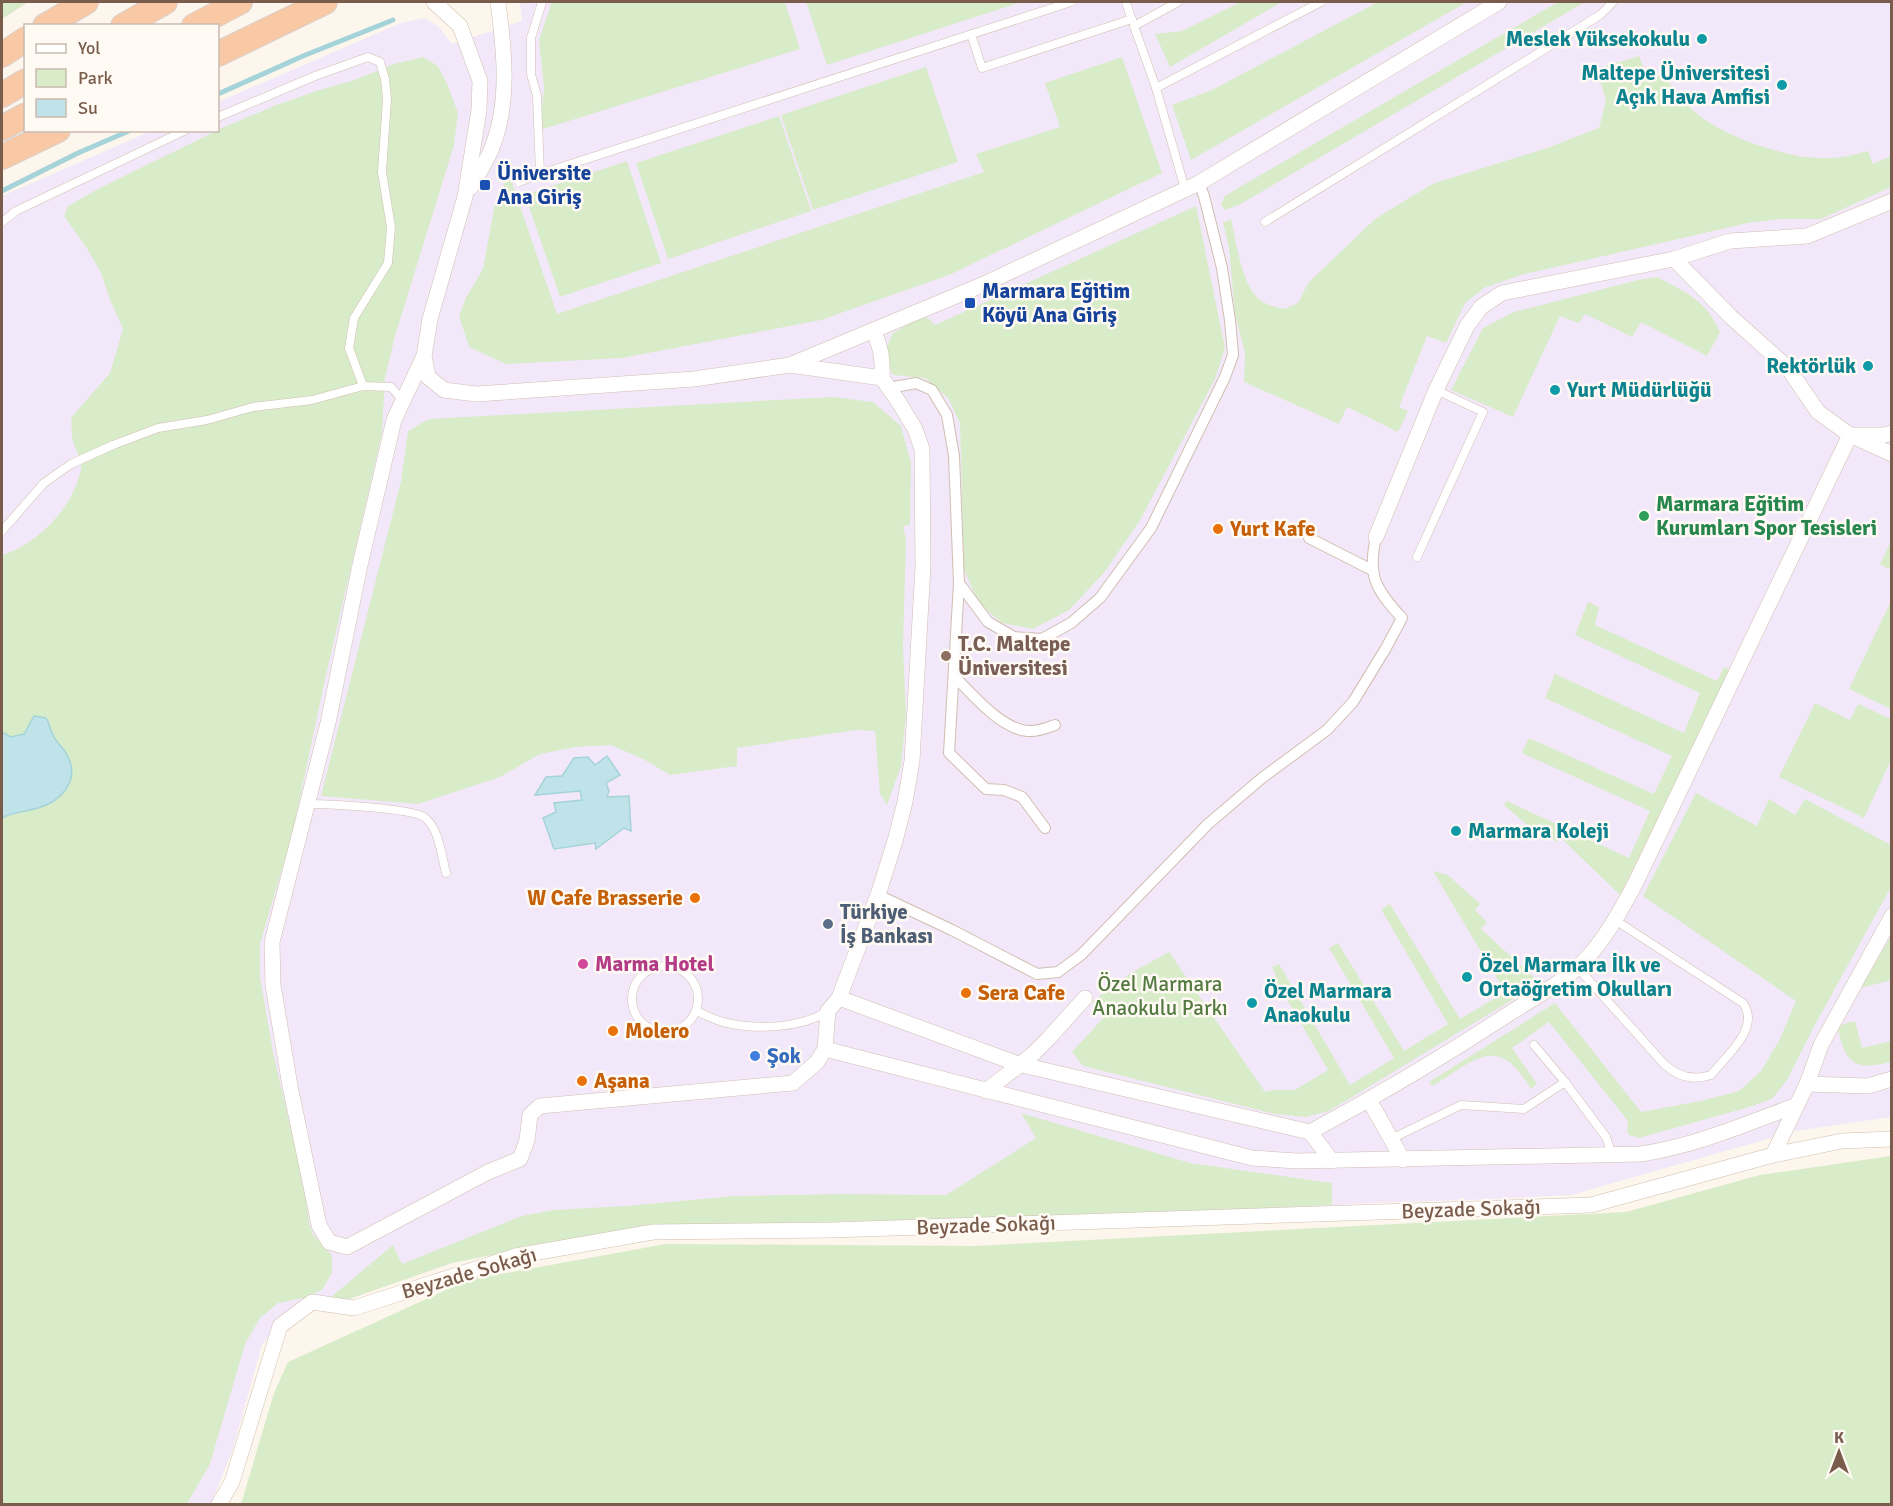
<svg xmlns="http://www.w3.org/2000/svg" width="1893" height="1506" font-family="Signika,sans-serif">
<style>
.education{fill:#f3e8fa}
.green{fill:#d8ecc9}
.water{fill:#bfe3e8;stroke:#a5d3da;stroke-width:1.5}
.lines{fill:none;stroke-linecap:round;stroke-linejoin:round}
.stream{stroke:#a5d3da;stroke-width:5}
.service-casing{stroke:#d1beb0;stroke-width:9}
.pedestrian-casing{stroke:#d1beb0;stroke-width:12}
.minor-casing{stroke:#d1beb0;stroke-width:16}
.trunk-casing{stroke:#dad1cd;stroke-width:26}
.service{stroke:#fff;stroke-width:8}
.pedestrian{stroke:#fff;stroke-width:10}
.minor{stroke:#fff;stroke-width:15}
.trunk{stroke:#f9c8a4;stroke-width:24}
.culture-dot{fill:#0f9aa8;stroke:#fffaf3;stroke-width:2}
.transit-dot{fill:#1a4fb4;stroke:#fffaf3;stroke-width:2}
.leisure-dot{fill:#2e9e5b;stroke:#fffaf3;stroke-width:2}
.food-dot{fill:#e8710a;stroke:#fffaf3;stroke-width:2}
.education-dot{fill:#8d6e63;stroke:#fffaf3;stroke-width:2}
.service-dot{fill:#5c6f8a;stroke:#fffaf3;stroke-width:2}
.hotel-dot{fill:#d1479c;stroke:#fffaf3;stroke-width:2}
.shop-dot{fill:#3f7fe0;stroke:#fffaf3;stroke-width:2}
.labels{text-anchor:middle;stroke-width:5;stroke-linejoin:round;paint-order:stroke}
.culture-label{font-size:21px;font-weight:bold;fill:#0d838f;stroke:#fffaf3;text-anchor:start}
.transit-label{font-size:21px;font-weight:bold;fill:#164399;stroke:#fffaf3;text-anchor:start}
.leisure-label{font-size:21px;font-weight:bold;fill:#27864d;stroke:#fffaf3;text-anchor:start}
.food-label{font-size:21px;font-weight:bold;fill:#c56008;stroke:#fffaf3;text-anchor:start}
.education-label{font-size:21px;font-weight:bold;fill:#785e54;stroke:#fffaf3;text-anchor:start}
.service-label{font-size:21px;font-weight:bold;fill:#4e5e75;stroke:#fffaf3;text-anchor:start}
.hotel-label{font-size:21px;font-weight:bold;fill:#b23c85;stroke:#fffaf3;text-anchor:start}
.park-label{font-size:21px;fill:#537a41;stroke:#fffaf3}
.shop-label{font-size:21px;font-weight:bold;fill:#366cbe;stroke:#fffaf3;text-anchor:start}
.street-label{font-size:21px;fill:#7a5c4d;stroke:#fffaf3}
</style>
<rect width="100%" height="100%" fill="#fdf6ec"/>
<path class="education" d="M 520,2 L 1891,2 L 1891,1117 L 1796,1131 L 1571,1195 L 1498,1199 L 1368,1203 L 1282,1209 L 657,1226 L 584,1236 L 452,1263 L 349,1299 L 330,1298 L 285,1316 L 262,1345 L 232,1452 L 212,1501 L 209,1504 L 2,1504 L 2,196 L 151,131 L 218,130 L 218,102 L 401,23 L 425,18 L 438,26 L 452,44 L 522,21 Z"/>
<g class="green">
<path d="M 2,2 L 28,2 L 2,19 Z"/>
<path d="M 552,2 L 785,2 L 800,49 L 540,130 L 544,88 L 539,40 Z"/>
<path d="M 806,2 L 1022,2 L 827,65 Z"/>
<path d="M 1241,2 L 1282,2 L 1170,67 L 1155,34 L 1182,31 Z"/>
<path d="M 1378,2 L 1467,2 L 1191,160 L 1172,105 L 1212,90 Z"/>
<path d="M 1558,2 L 1585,2 L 1239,205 L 1225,210 L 1221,205 L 1224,197 L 1233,191 Z"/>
<path d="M 1639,56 L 1649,81 L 1662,74 C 1673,87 1684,102 1696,113 C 1727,139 1800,164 1841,157 C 1850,156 1859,153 1868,151 L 1873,164 L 1891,156 L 1891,187 L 1821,219 L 1783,219 L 1748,223 L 1521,275 L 1484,288 L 1465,303 L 1446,343 L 1427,336 L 1399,407 L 1408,411 L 1398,432 L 1347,407 L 1339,424 L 1244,382 L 1245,353 L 1235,314 L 1229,247 L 1223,223 L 1231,219 C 1236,241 1241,278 1255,295 C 1262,304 1274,307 1284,309 L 1298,303 L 1308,283 L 1375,219 L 1432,184 L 1547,148 L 1599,128 L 1606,101 L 1597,69 Z"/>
<path d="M 423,57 L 438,66 L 448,86 L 458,113 L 454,145 L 395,336 L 385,378 L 382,433 L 324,684 L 293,831 L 260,944 L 260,977 L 273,1052 L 304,1187 L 309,1222 L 313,1235 L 324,1245 L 332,1256 L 332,1273 L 322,1290 L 304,1298 L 278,1303 L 260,1318 L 245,1344 L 210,1464 L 187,1504 L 2,1504 L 2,555 C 37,545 75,506 81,468 C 82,460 75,449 73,441 C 71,434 72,425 71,418 L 110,373 L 123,329 L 110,300 L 101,273 L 88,250 L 64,216 L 68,206 L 98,189 L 222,128 L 274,106 L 316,91 L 352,81 L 394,64 Z"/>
<path d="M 1122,57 L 1162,173 L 949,275 L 821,320 L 622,358 L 506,364 L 469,347 L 459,316 L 466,298 L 483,269 L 495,203 L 509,174 L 557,314 L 984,172 L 976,154 L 1060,127 L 1045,83 Z"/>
<path d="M 926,67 L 958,162 L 813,210 L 781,115 Z"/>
<path d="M 779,116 L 811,211 L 668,259 L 636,163 Z"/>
<path d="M 627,161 L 661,263 L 560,297 L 525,195 Z"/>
<path d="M 1196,206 L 1225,348 L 1215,379 L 1139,522 L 1103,574 L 1069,610 L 1033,629 L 1002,623 L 979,603 L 964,570 L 960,423 L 948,398 L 925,378 L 893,375 L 887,363 L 887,346 L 893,333 L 920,317 L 928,318 L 935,325 Z"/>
<path d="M 1657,277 C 1686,292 1706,300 1720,332 L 1707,356 L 1641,322 L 1632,337 L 1585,314 L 1579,323 L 1560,316 L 1513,417 L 1451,390 L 1483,328 L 1514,312 L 1638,280 Z"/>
<path d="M 833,397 L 873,402 L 901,426 L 911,463 L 910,525 L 903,526 L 906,540 L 903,646 L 906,715 L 901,766 L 887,805 L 880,794 L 875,731 L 855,730 L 737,748 L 737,766 L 670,775 L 645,760 L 611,745 L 575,747 L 540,754 L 500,777 L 418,804 L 321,796 L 401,481 L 408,431 L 429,419 Z"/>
<path d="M 1891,541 L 1891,570 L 1880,564 Z"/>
<path d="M 1891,601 L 1891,709 L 1849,689 Z"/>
<path d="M 1588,602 L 1599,607 L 1595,625 L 1717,681 L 1724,667 L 1732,672 L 1620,895 L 1561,838 L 1556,842 L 1543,829 L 1538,834 L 1504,805 L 1507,801 L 1629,858 L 1650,811 L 1522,753 L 1529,738 L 1654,794 L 1672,756 L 1545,698 L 1555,674 L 1684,733 L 1700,693 L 1575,635 Z"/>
<path d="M 1815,703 L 1850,720 L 1858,704 L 1891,719 L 1891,760 L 1864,818 L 1779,777 Z"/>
<path d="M 1696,793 L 1757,826 L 1769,799 L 1795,815 L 1805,799 L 1891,845 L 1891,887 L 1816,1023 L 1787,1080 L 1772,1099 L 1746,1108 L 1639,1138 L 1629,1135 L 1627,1131 L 1628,1121 L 1549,1022 L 1512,1048 L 1537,1084 L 1531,1089 C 1497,1032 1476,1060 1432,1086 L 1429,1082 L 1555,1003 L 1641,1112 L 1701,1101 L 1739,1091 L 1761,1071 L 1779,1041 L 1796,1001 L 1643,896 Z"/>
<path d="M 1433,871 L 1448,875 L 1480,904 L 1475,910 L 1487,922 L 1481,929 L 1540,983 L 1329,1111 L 1306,1117 L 1275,1114 L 1083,1066 L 1072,1052 L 1106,1015 L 1092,1002 L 1129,974 L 1169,952 L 1265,1092 L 1273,1090 L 1295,1090 L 1328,1070 L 1274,977 L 1276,975 L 1272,967 L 1279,964 L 1350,1085 L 1394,1058 L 1329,948 L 1338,943 L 1404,1051 L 1448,1024 L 1381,909 L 1390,904 L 1460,1019 L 1505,992 Z"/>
<path d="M 1891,936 L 1891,980 L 1861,988 Z"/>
<path d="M 1855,1021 L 1862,1048 L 1891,1041 L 1891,1062 C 1852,1071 1846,1063 1837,1026 Z"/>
<path d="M 1021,1113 L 1190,1163 L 1332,1183 L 1332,1205 L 1109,1215 L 657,1226 L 584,1236 L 452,1263 L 349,1299 L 330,1298 L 393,1245 L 402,1264 L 522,1216 L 554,1210 L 626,1206 L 735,1196 L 841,1194 L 946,1195 L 1036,1138 Z"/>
<path d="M 1891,1156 L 1891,1504 L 241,1504 L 274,1393 L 288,1362 L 468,1280 L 666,1244 L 974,1246 L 1626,1212 L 1760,1175 Z"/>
</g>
<g class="water">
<path d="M 34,716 L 46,718 C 50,724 50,730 53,735 C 57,744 66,750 69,759 C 79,783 59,802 38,808 C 25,812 13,812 2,818 L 2,732 L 11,737 L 24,734 Z"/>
<path d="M 607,756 L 620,775 L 606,783 L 609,791 L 607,797 L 629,796 L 631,831 L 624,828 L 596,849 L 595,843 L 554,849 L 543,818 L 556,812 L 554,803 L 582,800 L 580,791 L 535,795 L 546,777 L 562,776 L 574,758 L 588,757 L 595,765 Z"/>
</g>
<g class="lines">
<g class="stream">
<path d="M 218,94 L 303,56 L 393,20"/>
<path d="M 2,191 L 78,153 L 131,130"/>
</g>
<defs>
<g id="service">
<path d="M 542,2 L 531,38 L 531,74 L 537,96 L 540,174 L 1071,2"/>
<path d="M 1126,2 L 1132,21"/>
<path d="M 1178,2 L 1134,26 L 1156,88 L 1185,189"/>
<path d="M 971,34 L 982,68 L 1132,19"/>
<path d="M 1156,88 L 1321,2"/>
<path d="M 218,117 L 315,76 L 368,57 L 380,62 L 385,79 L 387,99 L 382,172 L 391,227 L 388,263 L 354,318 L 349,348 L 363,386"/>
<path d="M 519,182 L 540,174"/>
<path d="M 2,222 L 16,211 L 186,130"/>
<path d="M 1265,222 L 1600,15 L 1613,2"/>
<path d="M 2,531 L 44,483 L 71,464 L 113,445 L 158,428 L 207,420 L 253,407 L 312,400 L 363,386 L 391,387 L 403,401"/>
<path d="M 1417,557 L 1483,412 L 1436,390"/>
<path d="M 308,804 C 328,804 410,808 424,817 C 439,827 442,858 446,873"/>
<circle cx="665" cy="999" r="33"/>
<path d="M 1577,967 L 1664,1064 C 1678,1077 1693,1081 1711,1075 C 1726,1056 1761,1028 1743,1003 L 1615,920"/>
<path d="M 696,1011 C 706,1015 717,1021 727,1023 C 759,1030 799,1028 827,1012"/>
<path d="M 1534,1045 L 1565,1082 L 1606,1137 L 1612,1155"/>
<path d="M 1391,1139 L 1461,1105 L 1524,1109 L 1565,1082"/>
</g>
<g id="pedestrian">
<path d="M 889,388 L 916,383 L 932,390 L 947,415 L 954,456 L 959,583 L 949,753 L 986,789 L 1004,790 L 1022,797 L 1045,828"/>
<path d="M 1309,538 L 1372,570"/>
<path d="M 959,583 L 988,622 L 1014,637 L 1042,639 L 1071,623 L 1100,598 L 1151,528 L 1225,377 L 1233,355 L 1230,320 L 1222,268 L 1204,196 L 1199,183"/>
<path d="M 954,676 C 973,695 1001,729 1028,731 C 1038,732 1047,728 1055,725"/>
<path d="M 878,895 L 952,930 L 1037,974 L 1058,972 L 1081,955 L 1208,824 L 1262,778 L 1327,730 L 1353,702 L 1386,648 L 1402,618 C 1376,590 1367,576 1376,537"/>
</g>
<g id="minor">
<path d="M 434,2 L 460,26 L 480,81 L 479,110 L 465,197 L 430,319 L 424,356 L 428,377 L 444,390 L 476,394 L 694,379 L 790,365 L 982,285 L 1199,183 L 1499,2"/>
<path d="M 471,187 C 478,173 488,160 493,145 C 510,100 504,49 498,2"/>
<path d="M 1674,259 L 1731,317 L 1788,368 L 1818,412 L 1850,435 L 1884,435 L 1892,433"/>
<path d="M 873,330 C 881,347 883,360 882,378"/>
<path d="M 424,356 L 394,420 L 360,565 L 328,723 L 272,942 L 273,985 L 290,1086 L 319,1225 L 329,1242 L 347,1247 L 488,1172 L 520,1159 L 527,1140 L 530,1115 L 540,1106 L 793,1083 L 817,1062 L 825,1049 L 828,1011 L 839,998 L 878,895 L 895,841 L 905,802 L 912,761 L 923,566 L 922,449 L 915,429 L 900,404 L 882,378 L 790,365"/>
<path d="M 1376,537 L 1436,390 L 1467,326 L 1481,307 L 1502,293 L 1674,259 L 1730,241 L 1807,236 L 1892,201"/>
<path d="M 839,998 L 1018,1064 L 1310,1132 L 1332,1161"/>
<path d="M 825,1049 L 1252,1158 L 1297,1161 L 1641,1154 C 1695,1146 1746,1124 1797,1105"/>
<path d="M 1807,1084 L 1868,1086 L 1892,1079"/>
<path d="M 986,1091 L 1031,1056 L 1048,1039 L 1085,998"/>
<path d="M 1369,1100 L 1403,1160"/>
<path d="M 1310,1132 C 1377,1096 1443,1057 1507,1015 C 1533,998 1563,983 1585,960 C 1606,938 1620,911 1635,884 L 1850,435 L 1892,454"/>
<path d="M 1773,1155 L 1807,1084 L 1821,1045 L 1892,916"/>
<path d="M 219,1504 L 232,1482 L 280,1326 L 312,1302 L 354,1308 L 516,1256 L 653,1232 L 832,1230 L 1591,1205 L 1773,1155 L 1842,1141 L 1892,1139"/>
</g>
<g id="trunk">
<path d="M 45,26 L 86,2"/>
<path d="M 123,26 L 165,2"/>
<path d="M 194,26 L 240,2"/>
<path d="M 218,54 L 325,2"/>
<path d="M 2,55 L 26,39"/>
<path d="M 2,95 L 26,81"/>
<path d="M 2,128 L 26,115"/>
<path d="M 2,157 L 58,130"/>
</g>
</defs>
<use href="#service" class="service-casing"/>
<use href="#pedestrian" class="pedestrian-casing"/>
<use href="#minor" class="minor-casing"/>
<use href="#trunk" class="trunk-casing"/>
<use href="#service" class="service"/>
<use href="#pedestrian" class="pedestrian"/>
<use href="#minor" class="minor"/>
<use href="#trunk" class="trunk"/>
</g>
<g class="culture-dot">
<circle cx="1702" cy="39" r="6"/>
<circle cx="1782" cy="85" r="6"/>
<circle cx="1868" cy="366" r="6"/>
<circle cx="1555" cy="390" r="6"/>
<circle cx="1456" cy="831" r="6"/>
<circle cx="1467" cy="977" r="6"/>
<circle cx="1252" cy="1003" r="6"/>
</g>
<g class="transit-dot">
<rect x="479" y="179" width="12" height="12" rx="3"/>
<rect x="964" y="297" width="12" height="12" rx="3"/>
</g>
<circle class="leisure-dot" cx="1644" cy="516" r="6"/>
<g class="food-dot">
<circle cx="1218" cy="529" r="6"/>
<circle cx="695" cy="898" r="6"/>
<circle cx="966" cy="993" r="6"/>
<circle cx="613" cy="1031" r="6"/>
<circle cx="582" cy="1081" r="6"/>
</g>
<circle class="education-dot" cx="946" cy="656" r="6"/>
<circle class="service-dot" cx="828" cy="924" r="6"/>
<circle class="hotel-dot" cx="583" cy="964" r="6"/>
<circle class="shop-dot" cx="755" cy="1056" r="6"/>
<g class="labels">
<g class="culture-label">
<text x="1690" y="46" text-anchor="end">Meslek Yüksekokulu</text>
<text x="1770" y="80" text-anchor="end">Maltepe Üniversitesi<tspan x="1770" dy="24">Açık Hava Amfisi</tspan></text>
<text x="1856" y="373" text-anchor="end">Rektörlük</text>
<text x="1567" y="397">Yurt Müdürlüğü</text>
<text x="1468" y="838">Marmara Koleji</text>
<text x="1479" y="972">Özel Marmara İlk ve<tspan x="1479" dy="24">Ortaöğretim Okulları</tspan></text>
<text x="1264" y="998">Özel Marmara<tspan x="1264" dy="24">Anaokulu</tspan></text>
</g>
<g class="transit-label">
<text x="497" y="180">Üniversite<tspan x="497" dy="24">Ana Giriş</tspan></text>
<text x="982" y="298">Marmara Eğitim<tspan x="982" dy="24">Köyü Ana Giriş</tspan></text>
</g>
<g class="leisure-label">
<text x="1656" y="511">Marmara Eğitim<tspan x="1656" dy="24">Kurumları Spor Tesisleri</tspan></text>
</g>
<g class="food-label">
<text x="1230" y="536">Yurt Kafe</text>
<text x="683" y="905" text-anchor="end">W Cafe Brasserie</text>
<text x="978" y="1000">Sera Cafe</text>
<text x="625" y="1038">Molero</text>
<text x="594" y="1088">Aşana</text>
</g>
<g class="education-label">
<text x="958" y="651">T.C. Maltepe<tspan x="958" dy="24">Üniversitesi</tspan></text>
</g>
<g class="service-label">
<text x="840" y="919">Türkiye<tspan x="840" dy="24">İş Bankası</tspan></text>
</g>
<g class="hotel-label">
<text x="595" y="971">Marma Hotel</text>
</g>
<g class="park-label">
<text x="1160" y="991">Özel Marmara<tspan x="1160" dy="24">Anaokulu Parkı</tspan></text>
</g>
<g class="shop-label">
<text x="767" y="1063">Şok</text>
</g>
<g class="street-label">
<text transform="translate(1471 1209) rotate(-2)" y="7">Beyzade Sokağı</text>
<text transform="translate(986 1225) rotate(-2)" y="7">Beyzade Sokağı</text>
<text transform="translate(469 1273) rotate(-16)" y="7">Beyzade Sokağı</text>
</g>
</g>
<rect width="1893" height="1506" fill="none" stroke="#7a5c4d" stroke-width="6"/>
<rect x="24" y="24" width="195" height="108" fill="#fffaf3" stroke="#cabbb1" stroke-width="1.5"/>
<rect x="36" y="44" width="30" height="9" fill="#ffffff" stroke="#cabbb1" stroke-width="1.5"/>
<text x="78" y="54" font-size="18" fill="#7a5c4d">Yol</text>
<rect x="36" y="69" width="30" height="18" fill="#d8ecc9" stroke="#cabbb1" stroke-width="1.5"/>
<text x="78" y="84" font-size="18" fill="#7a5c4d">Park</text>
<rect x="36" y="99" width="30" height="18" fill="#bfe3e8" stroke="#cabbb1" stroke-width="1.5"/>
<text x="78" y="114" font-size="18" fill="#7a5c4d">Su</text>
<g transform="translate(1839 1452)" stroke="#fffaf3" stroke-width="4.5" paint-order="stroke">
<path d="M0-4.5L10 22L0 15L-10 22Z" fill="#7a5c4d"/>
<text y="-9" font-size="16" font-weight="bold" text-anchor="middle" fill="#7a5c4d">K</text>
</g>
</svg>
